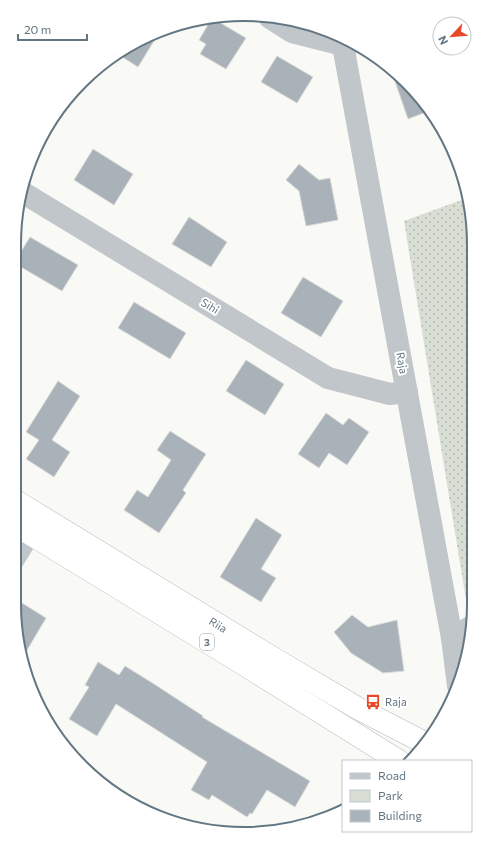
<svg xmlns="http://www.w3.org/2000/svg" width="488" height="848" font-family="Commissioner,sans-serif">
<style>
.green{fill:url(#green-dots)}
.building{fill:#a9b2b8;stroke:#dadad8}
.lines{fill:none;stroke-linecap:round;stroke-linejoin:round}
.highway-casing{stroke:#b5b9bc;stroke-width:23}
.minor{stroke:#c1c6ca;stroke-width:22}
.highway{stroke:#fff;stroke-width:22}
.labels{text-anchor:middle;stroke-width:4;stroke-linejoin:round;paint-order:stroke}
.shield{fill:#fff;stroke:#929fa8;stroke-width:1}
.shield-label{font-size:10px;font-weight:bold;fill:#637682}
.street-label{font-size:11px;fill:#637682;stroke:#fff}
.poi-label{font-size:11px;fill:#637682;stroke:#fff;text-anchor:start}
.rim{fill:none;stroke:#637682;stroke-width:2}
</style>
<defs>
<pattern id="green-dots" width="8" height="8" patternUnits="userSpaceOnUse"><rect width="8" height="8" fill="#d9ded5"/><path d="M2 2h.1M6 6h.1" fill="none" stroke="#b4b9b2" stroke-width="1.8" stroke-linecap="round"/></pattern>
</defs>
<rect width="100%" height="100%" fill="#f9f9f6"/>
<path class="green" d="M 467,198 L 473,229 L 473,602 L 467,606 L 404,221 Z"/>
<g class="building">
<path d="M 212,18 L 246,38 L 226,69 L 200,54 L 206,44 L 199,40 Z"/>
<path d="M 157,36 L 138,67 L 116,53 Z"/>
<path d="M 277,56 L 313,77 L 297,103 L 261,82 Z"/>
<path d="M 390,67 L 407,82 L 429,111 L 408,119 Z"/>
<path d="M 93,149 L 133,174 L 114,205 L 74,180 Z"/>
<path d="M 299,164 L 319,180 L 330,178 L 338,220 L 306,226 L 299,191 L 286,180 Z"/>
<path d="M 189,217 L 227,242 L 211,267 L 172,244 Z"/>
<path d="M 30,237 L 78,265 L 62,291 L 14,263 Z"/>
<path d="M 303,277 L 343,301 L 321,337 L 281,313 Z"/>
<path d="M 134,302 L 186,333 L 170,359 L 118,328 Z"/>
<path d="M 246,360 L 284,384 L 265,415 L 226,391 Z"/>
<path d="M 58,381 L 80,396 L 52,440 L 70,452 L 54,477 L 26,459 L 39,440 L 26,432 Z"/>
<path d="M 326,413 L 343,425 L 349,418 L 369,432 L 347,465 L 329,453 L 319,468 L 298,454 Z"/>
<path d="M 170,431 L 206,454 L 183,490 L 186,493 L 159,533 L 124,510 L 137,490 L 148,497 L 171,460 L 157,450 Z"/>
<path d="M 256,518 L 282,535 L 261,569 L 276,578 L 261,602 L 220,577 Z"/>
<path d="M 14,598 L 46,618 L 23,657 L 14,604 Z"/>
<path d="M 352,615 L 368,627 L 397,620 L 404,671 L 383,673 L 351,653 L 334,632 Z"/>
<path d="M 98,662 L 119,675 L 125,666 L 154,684 L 203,716 L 202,717 L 310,781 L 295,807 L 267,790 L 252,814 L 250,813 L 247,817 L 212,795 L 209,800 L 191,790 L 207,762 L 116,704 L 97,736 L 69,719 L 89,687 L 85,685 Z"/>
</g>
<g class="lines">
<defs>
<g id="highway">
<path d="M 14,500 L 273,658 L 359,709 L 425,743"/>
<path d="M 14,524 L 240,662 L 399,761"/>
</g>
</defs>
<use href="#highway" class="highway-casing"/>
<g class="minor">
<path d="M 270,18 L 292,32 L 343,45 L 350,44"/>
<path d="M 342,40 L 452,638 L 458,686"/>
<path d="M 22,192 L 328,378 L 390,394 L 407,392"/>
<path d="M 14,559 L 40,517"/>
<path d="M 452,638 L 472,626"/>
</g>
<use href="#highway" class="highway"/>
</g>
<defs>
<symbol id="bus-bare" viewBox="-9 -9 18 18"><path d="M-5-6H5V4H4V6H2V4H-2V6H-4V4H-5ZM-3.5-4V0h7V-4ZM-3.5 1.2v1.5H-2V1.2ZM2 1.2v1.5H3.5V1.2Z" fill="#e74928" stroke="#fff" stroke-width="2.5" paint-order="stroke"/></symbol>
</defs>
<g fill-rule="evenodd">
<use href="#bus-bare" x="362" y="691" width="22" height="22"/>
</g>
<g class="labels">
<rect class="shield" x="200" y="634" width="14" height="16" rx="3"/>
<g class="shield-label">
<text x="207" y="646">3</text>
</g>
<g class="street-label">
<text transform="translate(210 306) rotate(31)" y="4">Sihi</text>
<text transform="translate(402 363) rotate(80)" y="4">Raja</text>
<text transform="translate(218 625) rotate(32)" y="4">Riia</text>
</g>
<g class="poi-label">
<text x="385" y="706">Raja</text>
</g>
</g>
<path d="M0 0H488V848H0ZM244 21H244A223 223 0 0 1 467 244V604A223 223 0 0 1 244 827H244A223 223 0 0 1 21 604V244A223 223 0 0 1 244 21Z" fill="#fff" fill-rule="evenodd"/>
<path class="rim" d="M244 21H244A223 223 0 0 1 467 244V604A223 223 0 0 1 244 827H244A223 223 0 0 1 21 604V244A223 223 0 0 1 244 21Z"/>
<rect x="342" y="760" width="130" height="72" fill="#ffffff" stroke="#c1c8cd"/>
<rect x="350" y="773" width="20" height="6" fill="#c1c6ca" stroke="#c1c8cd"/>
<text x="378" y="780" font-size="12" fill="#637682">Road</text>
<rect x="350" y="790" width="20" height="12" fill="#d9ded5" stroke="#c1c8cd"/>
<text x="378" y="800" font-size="12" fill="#637682">Park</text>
<rect x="350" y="810" width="20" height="12" fill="#a9b2b8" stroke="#c1c8cd"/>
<text x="378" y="820" font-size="12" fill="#637682">Building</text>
<g transform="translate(452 36) rotate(244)"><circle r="19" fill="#ffffff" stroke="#c1c8cd"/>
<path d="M0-3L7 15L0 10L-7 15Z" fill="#e74928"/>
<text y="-6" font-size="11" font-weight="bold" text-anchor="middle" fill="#637682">N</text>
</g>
<path d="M18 34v6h69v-6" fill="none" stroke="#637682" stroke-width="2"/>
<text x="24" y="34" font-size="12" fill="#637682" stroke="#ffffff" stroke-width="3" paint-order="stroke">20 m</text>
</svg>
